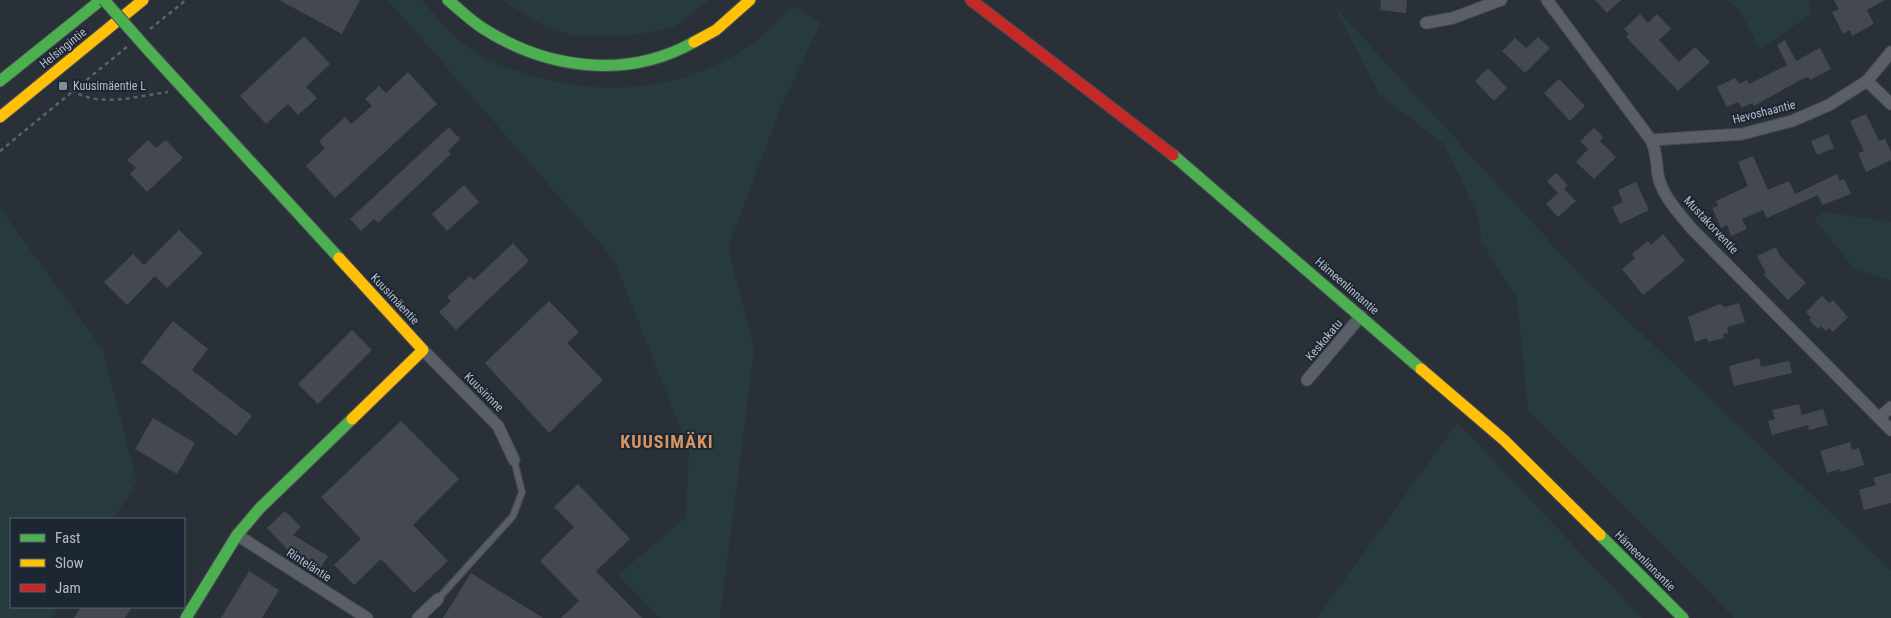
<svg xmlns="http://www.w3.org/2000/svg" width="1891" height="618" font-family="'Roboto Condensed',sans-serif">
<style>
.green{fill:#273a3e}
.building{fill:#444950}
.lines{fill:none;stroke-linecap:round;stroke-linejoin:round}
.lane-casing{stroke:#484c53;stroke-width:8}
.street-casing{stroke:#484c53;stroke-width:13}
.fast-casing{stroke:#484c53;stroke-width:13}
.slow-casing{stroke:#484c53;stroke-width:13}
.jam-casing{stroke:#484c53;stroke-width:13}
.path{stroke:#5d636a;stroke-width:2.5;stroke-dasharray:4 4;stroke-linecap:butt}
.lane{stroke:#5a5e66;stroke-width:5.5}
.street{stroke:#5a5e66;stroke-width:11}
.fast{stroke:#4caf50;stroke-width:11}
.slow{stroke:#ffc107;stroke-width:11}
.jam{stroke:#c62828;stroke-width:11}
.fast-bridge-casing{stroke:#484c53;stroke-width:13;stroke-linecap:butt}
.fast-bridge{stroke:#4caf50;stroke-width:11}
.poi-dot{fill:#848b96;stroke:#1d2633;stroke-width:2}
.labels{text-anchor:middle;stroke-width:4;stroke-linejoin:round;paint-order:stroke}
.street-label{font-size:12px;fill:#b4bcc9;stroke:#1d2633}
.poi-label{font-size:12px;fill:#b4bcc9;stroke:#1d2633;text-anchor:start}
.district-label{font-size:18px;font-weight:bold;letter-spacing:1px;fill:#d59563;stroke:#1d2633}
</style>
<rect width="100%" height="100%" fill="#2a3038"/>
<g class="green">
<path d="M 388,0 L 421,0 C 438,17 454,37 473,51 C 488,63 507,67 525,73 C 600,99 689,91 754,42 C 768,32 780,18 793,6 L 821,23 L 780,109 L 728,248 L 754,348 L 720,618 L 660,618 L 618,575 L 686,517 L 689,450 L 614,260 Z"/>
<path d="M 502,0 L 709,0 L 674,27 L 629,36 L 573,36 L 539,23 Z"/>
<path d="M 1727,0 L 1808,0 L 1812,13 L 1760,50 L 1739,9 Z"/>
<path d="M 1334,6 L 1584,279 L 1891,570 L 1891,618 L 1734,618 L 1528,411 L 1517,299 L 1481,241 L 1479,218 L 1444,144 L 1380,95 Z"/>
<path d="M 0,208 L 103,350 L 137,482 L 114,519 L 11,519 L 11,607 L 59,607 L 52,618 L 0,618 Z"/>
<path d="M 1824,212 L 1891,222 L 1891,281 L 1854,269 L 1814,218 Z"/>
<path d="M 1457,423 L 1458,423 L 1642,618 L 1317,618 Z"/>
</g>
<g class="building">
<path d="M 279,0 L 360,0 L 342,34 Z"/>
<path d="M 1381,0 L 1407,0 L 1406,13 L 1380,10 Z"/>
<path d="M 1595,0 L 1621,0 L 1607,13 Z"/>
<path d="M 1834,0 L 1885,0 L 1867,10 L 1874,24 L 1852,36 L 1850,30 L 1843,34 L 1832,12 L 1839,9 Z"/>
<path d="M 1640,14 L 1648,23 L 1657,14 L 1671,29 L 1659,40 L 1679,62 L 1695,47 L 1710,62 L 1678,91 L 1626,37 L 1629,34 L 1624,29 Z"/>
<path d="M 304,36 L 330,64 L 306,87 L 317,98 L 298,115 L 288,104 L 266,124 L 240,96 Z"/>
<path d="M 1538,37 L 1550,48 L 1525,73 L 1502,51 L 1515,38 L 1526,48 Z"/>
<path d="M 1785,40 L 1796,61 L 1820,48 L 1831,69 L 1810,80 L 1809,77 L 1802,79 L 1754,106 L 1752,103 L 1742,108 L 1738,102 L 1727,107 L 1717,87 L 1735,78 L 1739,84 L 1747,80 L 1749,84 L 1787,65 L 1777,45 Z"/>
<path d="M 1488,68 L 1507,88 L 1494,101 L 1475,81 Z"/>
<path d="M 408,72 L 437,104 L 335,198 L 306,166 L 325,148 L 319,141 L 345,117 L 351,124 L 372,106 L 365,99 L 379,86 L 386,93 Z"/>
<path d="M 1559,79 L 1585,106 L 1570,121 L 1544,93 Z"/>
<path d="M 1866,114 L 1879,141 L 1885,139 L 1891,152 L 1891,160 L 1866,172 L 1858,153 L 1864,151 L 1850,121 Z"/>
<path d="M 449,127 L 460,139 L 448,151 L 451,154 L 378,223 L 374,219 L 361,231 L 350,219 Z"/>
<path d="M 1594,128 L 1603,137 L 1600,141 L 1616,157 L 1594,179 L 1576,162 L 1588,149 L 1580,141 Z"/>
<path d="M 1828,134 L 1834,148 L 1817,155 L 1811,141 Z"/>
<path d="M 148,140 L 156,148 L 166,140 L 183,158 L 147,192 L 130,174 L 136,168 L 127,160 Z"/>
<path d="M 1753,156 L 1768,190 L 1789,181 L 1795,194 L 1837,174 L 1840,181 L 1844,179 L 1851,194 L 1822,205 L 1818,195 L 1767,218 L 1763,210 L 1742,219 L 1747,229 L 1731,236 L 1727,225 L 1721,228 L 1712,208 L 1718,206 L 1716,201 L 1748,186 L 1738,162 Z"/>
<path d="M 1556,173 L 1568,185 L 1564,189 L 1576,201 L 1558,217 L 1546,204 L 1558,193 L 1547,181 Z"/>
<path d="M 1636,182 L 1649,210 L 1620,224 L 1612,207 L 1623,202 L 1618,190 Z"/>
<path d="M 464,185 L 479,202 L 447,231 L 432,214 Z"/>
<path d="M 179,230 L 203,253 L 167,288 L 155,276 L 127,305 L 104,282 L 133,254 L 144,265 Z"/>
<path d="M 1663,234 L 1685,261 L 1643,295 L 1622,269 L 1635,258 L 1632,254 L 1648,241 L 1651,245 Z"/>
<path d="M 513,243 L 529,261 L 456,330 L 439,312 L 451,301 L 447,297 L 470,276 L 474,280 Z"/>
<path d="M 1776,247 L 1780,256 L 1806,283 L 1788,300 L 1764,275 L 1766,273 L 1757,256 Z"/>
<path d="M 1822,296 L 1829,303 L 1833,300 L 1848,317 L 1833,332 L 1829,328 L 1826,331 L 1821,326 L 1818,329 L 1809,320 L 1811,318 L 1806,312 Z"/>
<path d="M 549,301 L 579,332 L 567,343 L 603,380 L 549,433 L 485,363 Z"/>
<path d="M 1739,303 L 1745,322 L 1727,327 L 1728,333 L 1723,334 L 1724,338 L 1708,342 L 1707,338 L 1695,342 L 1688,317 L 1720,304 L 1725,307 Z"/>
<path d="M 173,321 L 208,349 L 192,370 L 252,416 L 236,436 L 141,362 Z"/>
<path d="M 352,330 L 372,350 L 318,404 L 298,384 Z"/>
<path d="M 1759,358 L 1761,367 L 1789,361 L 1792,373 L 1734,386 L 1729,366 Z"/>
<path d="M 1799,404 L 1802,415 L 1823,409 L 1828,425 L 1809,430 L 1808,425 L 1772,435 L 1768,421 L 1775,419 L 1772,410 Z"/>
<path d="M 153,418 L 195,443 L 177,474 L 135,449 Z"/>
<path d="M 401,421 L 459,479 L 413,525 L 448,561 L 414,593 L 381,559 L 354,585 L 334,565 L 361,539 L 321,497 Z"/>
<path d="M 1850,442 L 1852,450 L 1859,448 L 1864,465 L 1841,472 L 1840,469 L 1827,473 L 1820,451 Z"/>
<path d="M 1891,473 L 1891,503 L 1864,510 L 1859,490 L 1876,485 L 1873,478 Z"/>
<path d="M 578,484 L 630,539 L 596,571 L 642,618 L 561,618 L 579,601 L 540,561 L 574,527 L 554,507 Z"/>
<path d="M 285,511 L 301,527 L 293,535 L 328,556 L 320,569 L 288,550 L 267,528 Z"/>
<path d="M 249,571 L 279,590 L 262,618 L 221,618 Z"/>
<path d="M 471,573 L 543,618 L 443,618 Z"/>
<path d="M 81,607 L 132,607 L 125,618 L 74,618 Z"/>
</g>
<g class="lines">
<defs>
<path id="lane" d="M 438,599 L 513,516 L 522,492 L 514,460"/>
<g id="street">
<path d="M 1547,0 L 1651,140 C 1657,152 1656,162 1658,175 C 1662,196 1679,213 1692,229 L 1879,418"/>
<path d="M 1426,23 L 1453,18 L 1501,0"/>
<path d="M 1867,81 L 1891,104"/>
<path d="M 1651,140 L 1742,134 L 1792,121 L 1829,105 L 1867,81 L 1891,52"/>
<path d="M 423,350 L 498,426 L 514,460"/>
<path d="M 1307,380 L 1361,316"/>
<path d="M 1891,407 L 1879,418 L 1891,430"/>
<path d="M 237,535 L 367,618"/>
<path d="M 418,618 L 438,599"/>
</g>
<g id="fast">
<path d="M 448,0 C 460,10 471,21 484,29 C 547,69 627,80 694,42"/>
<path d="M 149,51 L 339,258"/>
<path d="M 0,81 L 101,0"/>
<path d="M 1173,155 L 1421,369"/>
<path d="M 1600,535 L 1683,618"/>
<path d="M 186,618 L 237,535 L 260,508 L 352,419"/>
</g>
<g id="slow">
<path d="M 694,42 L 716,30 L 750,0"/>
<path d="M 0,117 L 143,0"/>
<path d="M 339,258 L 423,350 L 352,419"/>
<path d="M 1421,369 L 1504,440 L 1600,535"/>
</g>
<path id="jam" d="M 971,0 L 1173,155"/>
</defs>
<use href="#lane" class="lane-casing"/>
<use href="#street" class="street-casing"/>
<use href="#fast" class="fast-casing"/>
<use href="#slow" class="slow-casing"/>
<use href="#jam" class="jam-casing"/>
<g class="path">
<path d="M 150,29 L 186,0"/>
<path d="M 66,84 C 89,111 137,96 168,92"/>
<path d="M 0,151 L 128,46"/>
</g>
<use href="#lane" class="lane"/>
<use href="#street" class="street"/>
<use href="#fast" class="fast"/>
<use href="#slow" class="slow"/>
<use href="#jam" class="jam"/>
<defs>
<path id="fast-bridge" d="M 104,0 L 149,51"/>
</defs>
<use href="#fast-bridge" class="fast-bridge-casing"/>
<use href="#fast-bridge" class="fast-bridge"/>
</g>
<rect class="poi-dot" x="58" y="81" width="10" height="10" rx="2.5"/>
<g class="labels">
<g class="street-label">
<text transform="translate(63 48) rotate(-39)" y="4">Helsingintie</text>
<text transform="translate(1764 112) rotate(-14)" y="4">Hevoshaantie</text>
<text transform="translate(1711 225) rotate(47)" y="4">Mustakorventie</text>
<text transform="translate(1347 286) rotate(41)" y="4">Hämeenlinnantie</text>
<text transform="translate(395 299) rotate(47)" y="4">Kuusimäentie</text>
<text transform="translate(1324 340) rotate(-50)" y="4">Keskokatu</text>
<text transform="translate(484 392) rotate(45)" y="4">Kuusirinne</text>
<text transform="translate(1645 561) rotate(45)" y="4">Hämeenlinnantie</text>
<text transform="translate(309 565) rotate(33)" y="4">Rinteläntie</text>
</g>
<g class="poi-label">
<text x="73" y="90">Kuusimäentie L</text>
</g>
<g class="district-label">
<text x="667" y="448">KUUSIMÄKI</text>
</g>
</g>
<rect x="10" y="518" width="175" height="90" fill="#1d2633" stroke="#59626f"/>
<rect x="20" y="534" width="25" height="8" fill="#4caf50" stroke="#59626f"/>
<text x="55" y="543" font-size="15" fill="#b4bcc9">Fast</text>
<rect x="20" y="559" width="25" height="8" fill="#ffc107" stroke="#59626f"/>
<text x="55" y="568" font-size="15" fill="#b4bcc9">Slow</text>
<rect x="20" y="584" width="25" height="8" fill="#c62828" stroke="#59626f"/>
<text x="55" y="593" font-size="15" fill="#b4bcc9">Jam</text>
</svg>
